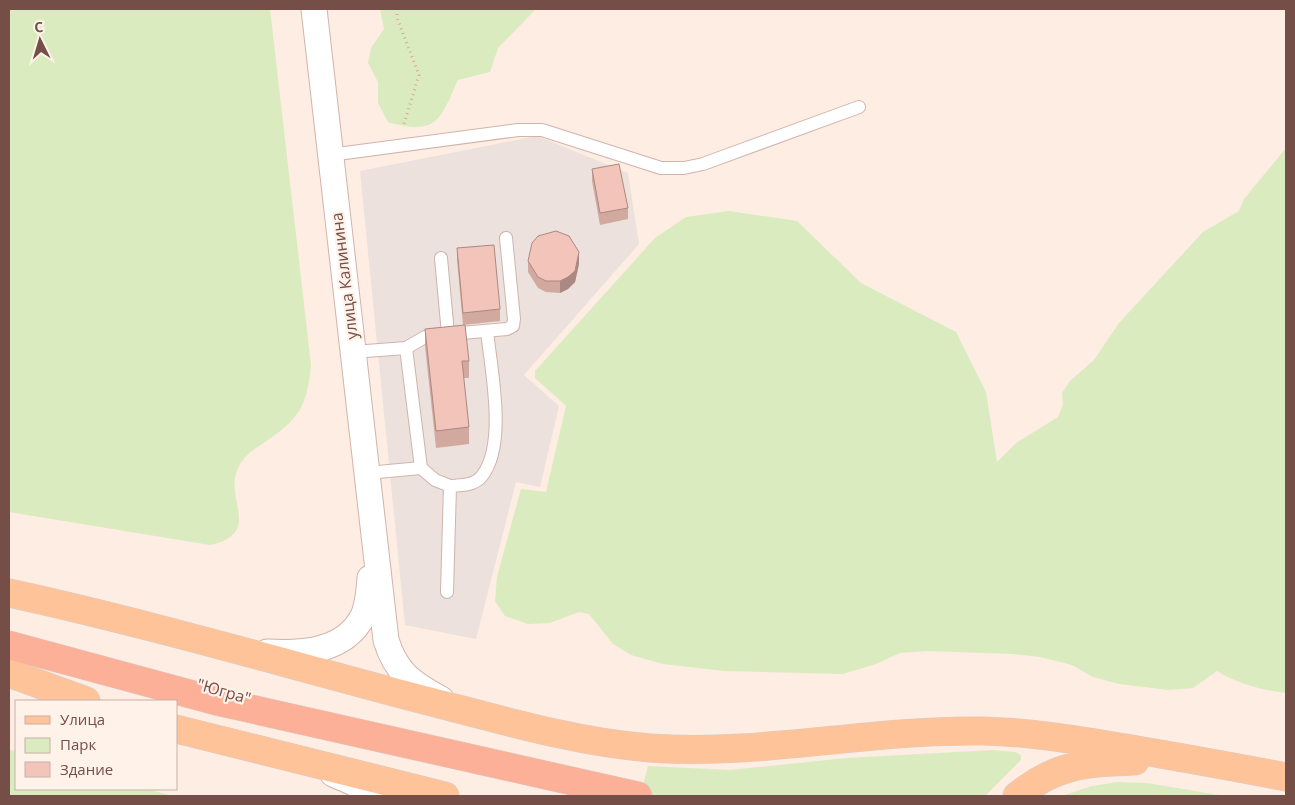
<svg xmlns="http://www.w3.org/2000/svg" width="1295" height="805" font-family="'Open Sans',sans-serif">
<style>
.industrial{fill:#ece1dd}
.green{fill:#daebc0}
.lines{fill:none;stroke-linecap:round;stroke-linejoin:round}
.service-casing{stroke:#d0b4ab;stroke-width:14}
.minor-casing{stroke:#d0b4ab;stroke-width:27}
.primary-casing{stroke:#d8cdcc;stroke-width:29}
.trunk-casing{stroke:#d8cdcc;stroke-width:29}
.path{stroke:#d8a79c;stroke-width:3;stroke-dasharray:1 4;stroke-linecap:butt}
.service{stroke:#fff;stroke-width:12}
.minor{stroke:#fff;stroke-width:25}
.primary{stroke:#fec398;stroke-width:28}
.trunk{stroke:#fcb097;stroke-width:28}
.wall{fill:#d1a99f}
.shaded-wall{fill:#aa8982}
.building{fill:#f3c4b9;stroke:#aa8982}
.labels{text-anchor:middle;stroke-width:4.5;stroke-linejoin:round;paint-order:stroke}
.street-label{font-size:16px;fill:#754e48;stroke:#fff2e9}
</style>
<rect width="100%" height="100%" fill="#fdede2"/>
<path class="industrial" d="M 537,136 L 628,173 L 639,244 L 524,375 L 559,406 L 540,487 L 516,482 L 476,639 L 405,625 L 360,171 Z"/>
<g class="green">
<path d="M 9,9 L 270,9 L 311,365 C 307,407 299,419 265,442 C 253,450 245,455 238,468 C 223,498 264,533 210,545 L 9,512 Z"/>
<path d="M 380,9 L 536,9 L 498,48 L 490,72 L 458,80 C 440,120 437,136 388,122 L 378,103 L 378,82 L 368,63 L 371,48 L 384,29 Z"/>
<path d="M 1286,148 L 1286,693 C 1262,690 1238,684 1217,671 L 1193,688 L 1168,690 L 1119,684 L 1093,677 L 1072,665 L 1040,657 L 1013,654 L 928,651 L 900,653 L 876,664 L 843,674 L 724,671 L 663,664 L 631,655 L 613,644 L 589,614 L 579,612 L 550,623 L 528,624 L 505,616 L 495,601 L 497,577 L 521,489 L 546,492 L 566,406 L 535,378 L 535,371 L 655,238 L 686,217 L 729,211 L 797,221 L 861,283 L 956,332 L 986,392 L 997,462 L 1016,443 L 1058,417 L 1063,405 L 1062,393 L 1070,381 L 1094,360 L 1119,323 L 1203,232 L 1239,211 L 1244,199 Z"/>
<path d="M 9,749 L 16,752 L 16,789 L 147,789 L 173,796 L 9,796 Z"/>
<path d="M 992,750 L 1015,752 L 1021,755 L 1021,760 L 985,796 L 640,796 L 648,766 L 730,770 L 847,758 Z"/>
<path d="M 1118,782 L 1147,783 L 1225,796 L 1062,796 L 1092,786 Z"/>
</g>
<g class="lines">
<defs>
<g id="service">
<path d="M 330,155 L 518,130 L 542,130 L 661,168 L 684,168 L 703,164 L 859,107"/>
<path d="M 450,334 L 507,329 L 513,326 L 514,319 L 506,238"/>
<path d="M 406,348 L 421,468 L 435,480 L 450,486 L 447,592"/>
<path d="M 353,352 L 406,348 L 425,337 L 448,334 L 441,258"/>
<path d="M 367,473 L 421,468"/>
<path d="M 450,486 C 461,485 474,486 482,476 C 507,444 491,370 487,331"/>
</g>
<g id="minor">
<path d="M 314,9 L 386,640 C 396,673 412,683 441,699"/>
<path d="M 267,652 C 301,654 345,652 363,616 C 368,605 369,591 370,578"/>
<path d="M 333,774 L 354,783 L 372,796"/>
</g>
<g id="primary">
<path d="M 9,593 C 147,623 283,663 420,699 C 495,718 573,742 650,748 C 761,756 872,729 983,731 C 1033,732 1082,741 1132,749 C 1183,758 1235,767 1286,777"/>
<path d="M 9,673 L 86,701"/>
<path d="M 176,729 L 445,796"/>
<path d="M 1017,796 C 1056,764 1085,763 1135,761"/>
</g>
<path id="trunk" d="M 9,645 L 216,701 L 638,796"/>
</defs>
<use href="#service" class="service-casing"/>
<use href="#minor" class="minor-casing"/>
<use href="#primary" class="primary-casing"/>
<use href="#trunk" class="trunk-casing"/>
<path class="path" d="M 397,9 L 397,18 L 419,75 L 403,127"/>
<use href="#service" class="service"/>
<use href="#minor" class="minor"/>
<use href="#primary" class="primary"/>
<use href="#trunk" class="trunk"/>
</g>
<g class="wall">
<path d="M 592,169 L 628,208 L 628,219 L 600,225 L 592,181 Z"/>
<path d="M 457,248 L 500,309 L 500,321 L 463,325 L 457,260 Z"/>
<path d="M 528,261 L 579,264 L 575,282 L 568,289 L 560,293 L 546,292 L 538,288 L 528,272 Z"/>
<path d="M 425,329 L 469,361 L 469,378 L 463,378 L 469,427 L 469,444 L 436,448 L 425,346 Z"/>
</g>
<path class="shaded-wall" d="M 579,252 L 579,264 L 575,282 L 568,289 L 560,293 L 560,281 Z"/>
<g class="building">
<path d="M 619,164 L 628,208 L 600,213 L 592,169 Z"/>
<path d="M 556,231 L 569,236 L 579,252 L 575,271 L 568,277 L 560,281 L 546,281 L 538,277 L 528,261 L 532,243 L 538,236 Z"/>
<path d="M 494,245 L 500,309 L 463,313 L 457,248 Z"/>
<path d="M 465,325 L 469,361 L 462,361 L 469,427 L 436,431 L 425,329 Z"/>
</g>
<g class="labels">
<g class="street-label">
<text transform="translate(344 276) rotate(-97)" y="6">улица Калинина</text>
<text transform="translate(224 691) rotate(16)" y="6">"Югра"</text>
</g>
</g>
<rect width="1295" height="805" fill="none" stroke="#754e48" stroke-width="20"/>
<rect x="15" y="700" width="162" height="90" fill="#fff2e9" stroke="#c8b0a9"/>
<rect x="25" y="716" width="25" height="8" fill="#fec398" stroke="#c8b0a9"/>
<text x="60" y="725" font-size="15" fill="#754e48">Улица</text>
<rect x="25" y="738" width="25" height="15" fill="#daebc0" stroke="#c8b0a9"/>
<text x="60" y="750" font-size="15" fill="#754e48">Парк</text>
<rect x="25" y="762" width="25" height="15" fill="#f3c4b9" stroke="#c8b0a9"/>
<text x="60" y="775" font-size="15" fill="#754e48">Здание</text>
<g transform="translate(40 40) rotate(355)" stroke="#fff2e9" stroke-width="4" paint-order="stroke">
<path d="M0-4L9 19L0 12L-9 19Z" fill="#754e48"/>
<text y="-8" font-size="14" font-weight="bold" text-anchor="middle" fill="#754e48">С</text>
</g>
</svg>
